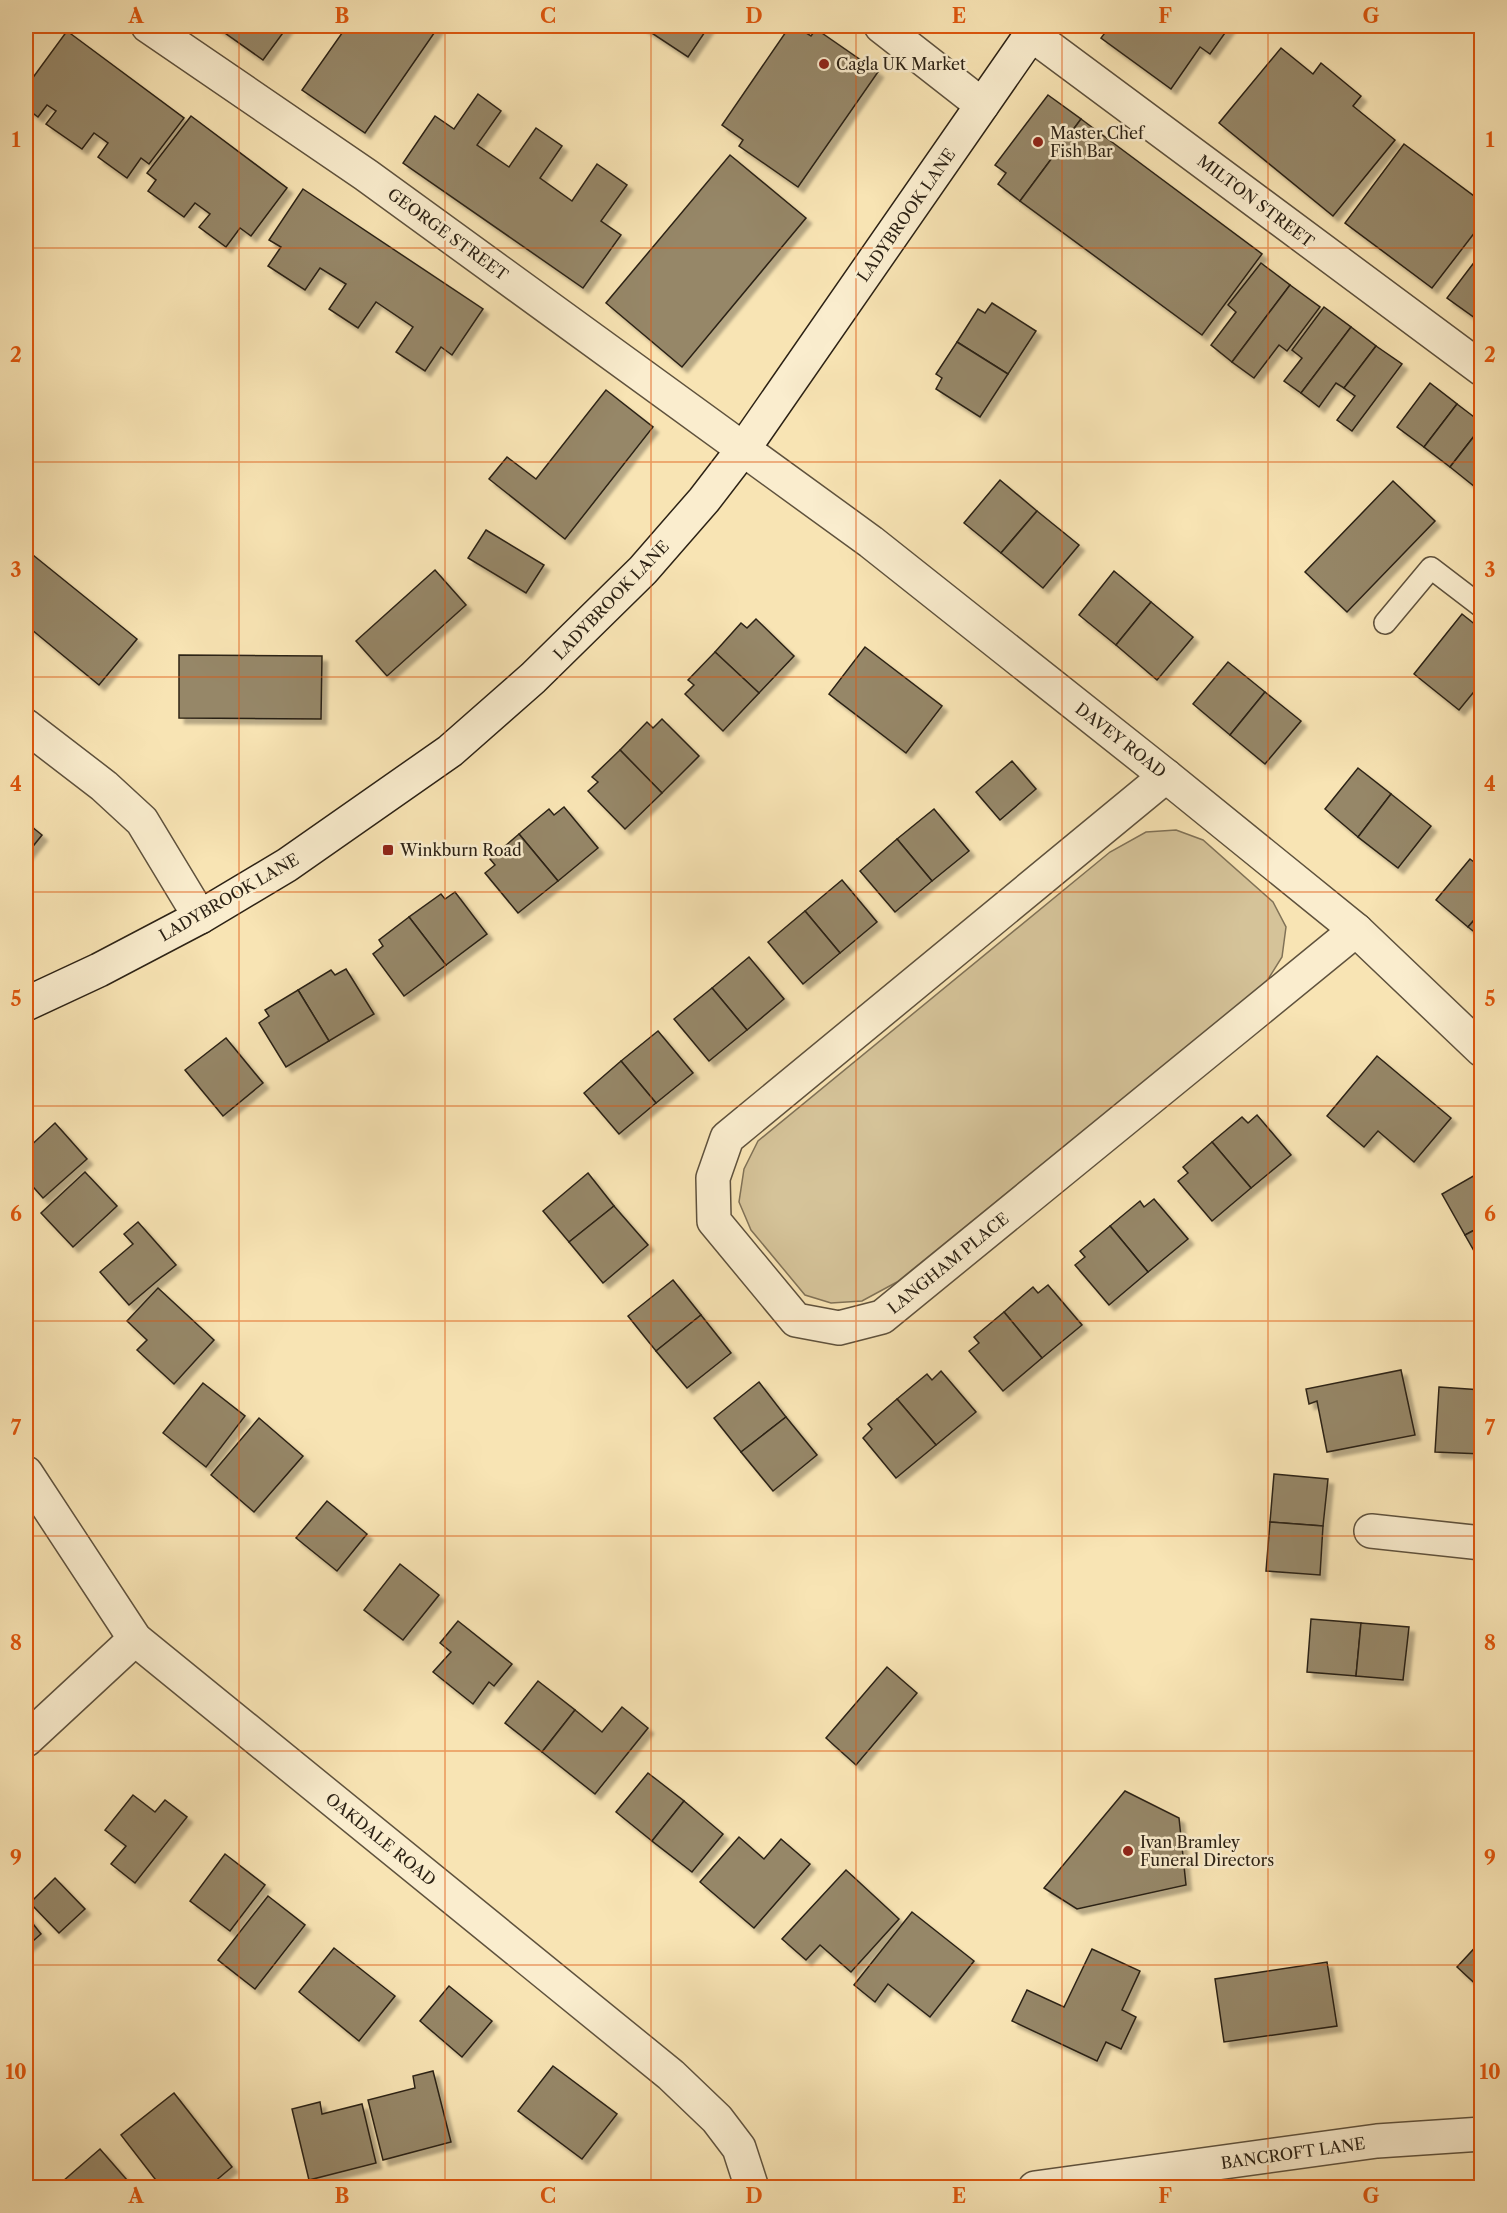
<svg xmlns="http://www.w3.org/2000/svg" width="1507" height="2213" font-family="'Libre Caslon Text',serif">
<style>
.green{fill:#d5c399;stroke:#807257;stroke-width:1.5}
.building{fill:#968768;stroke:#2c2215;stroke-width:1.5;filter:url(#shadow)}
.lines{fill:none;stroke-linecap:round;stroke-linejoin:round}
.lane-casing{stroke:#5f523d;stroke-width:24}
.street-casing{stroke:#5f523d;stroke-width:36}
.secondary-casing{stroke:#2c2215;stroke-width:36}
.lane{stroke:#faedce;stroke-width:21}
.street{stroke:#faedce;stroke-width:33}
.secondary{stroke:#faedce;stroke-width:33}
.grid{fill:none;stroke:#df560c;stroke-width:1.5;stroke-opacity:0.55}
.poi-dot{fill:#8f2418;stroke:#faedce;stroke-width:2}
.labels{text-anchor:middle;stroke-width:5;stroke-linejoin:round;paint-order:stroke}
.poi-label{font-size:16px;fill:#2c2215;stroke:#faedce;text-anchor:start}
.street-label{font-size:16px;fill:#2c2215;stroke:#faedce}
.neatline{fill:none;stroke:#df560c;stroke-width:2}
.grid-label{font-size:20px;text-anchor:middle;font-weight:bold;fill:#df560c}
</style>
<defs>
<filter id="shadow"><feDropShadow dx="5.5" dy="5.5" stdDeviation="1.5" flood-color="#0004"/></filter>
</defs>
<rect width="100%" height="100%" fill="#f8e4b4"/>
<filter id="stains"><feTurbulence type="fractalNoise" baseFrequency=".00333" numOctaves="4"/><feColorMatrix values="0 0 0 0 .2 0 0 0 0 .09 0 0 0 0 .02 0 0 0 .5 -.17"/></filter>
<radialGradient id="worn" r=".72"><stop offset=".6" stop-color="#630" stop-opacity="0"/><stop offset="1" stop-color="#630" stop-opacity=".3"/></radialGradient>
<path class="green" d="M 1176,830 L 1203,840 L 1273,902 L 1286,927 L 1282,957 L 1265,984 L 897,1282 L 862,1301 L 831,1303 L 805,1295 L 751,1230 L 739,1202 L 744,1169 L 758,1141 L 1110,852 L 1146,832 Z"/>
<g class="building">
<path d="M 215,26 L 288,26 L 263,60 Z"/>
<path d="M 347,26 L 439,26 L 365,133 L 302,90 Z"/>
<path d="M 641,26 L 709,26 L 688,57 Z"/>
<path d="M 790,26 L 795,26 L 811,36 L 816,29 L 878,72 L 798,187 L 739,146 L 743,140 L 722,125 Z"/>
<path d="M 1110,26 L 1230,26 L 1210,54 L 1200,47 L 1171,89 L 1101,38 Z"/>
<path d="M 67,31 L 184,118 L 149,164 L 141,158 L 127,178 L 98,157 L 108,143 L 94,133 L 82,149 L 46,124 L 56,111 L 47,105 L 38,117 L 26,108 L 26,87 Z"/>
<path d="M 1281,48 L 1313,74 L 1321,63 L 1361,96 L 1353,106 L 1395,140 L 1333,216 L 1219,123 Z"/>
<path d="M 478,94 L 501,111 L 477,145 L 509,167 L 536,128 L 562,146 L 540,178 L 572,201 L 597,164 L 627,185 L 601,221 L 621,235 L 583,288 L 403,163 L 435,116 L 454,129 Z"/>
<path d="M 1048,95 L 1081,119 L 1020,201 L 998,184 L 1006,173 L 995,165 Z"/>
<path d="M 191,116 L 287,188 L 251,236 L 240,228 L 226,247 L 199,227 L 210,214 L 195,203 L 184,217 L 148,191 L 156,180 L 147,173 Z"/>
<path d="M 1081,119 L 1262,254 L 1202,335 L 1020,201 Z"/>
<path d="M 1404,144 L 1482,202 L 1482,223 L 1432,288 L 1345,223 Z"/>
<path d="M 730,155 L 806,218 L 682,367 L 606,303 Z"/>
<path d="M 303,189 L 483,309 L 452,355 L 441,347 L 425,371 L 396,352 L 413,327 L 376,302 L 358,328 L 329,309 L 346,284 L 320,268 L 305,290 L 268,266 L 281,247 L 269,240 Z"/>
<path d="M 1482,252 L 1482,323 L 1447,298 Z"/>
<path d="M 1261,263 L 1290,285 L 1232,362 L 1211,345 L 1236,312 L 1228,305 Z"/>
<path d="M 1290,285 L 1320,307 L 1287,351 L 1279,345 L 1254,378 L 1232,362 Z"/>
<path d="M 992,303 L 1036,331 L 1008,374 L 957,342 L 978,309 L 985,313 Z"/>
<path d="M 1324,307 L 1351,327 L 1301,393 L 1284,381 L 1302,358 L 1292,350 Z"/>
<path d="M 1351,327 L 1376,346 L 1344,388 L 1336,383 L 1319,407 L 1301,393 Z"/>
<path d="M 957,342 L 1008,374 L 980,417 L 936,389 L 942,378 L 936,374 Z"/>
<path d="M 1376,346 L 1402,364 L 1352,431 L 1337,420 L 1355,396 L 1344,388 Z"/>
<path d="M 1430,383 L 1457,404 L 1424,447 L 1397,427 Z"/>
<path d="M 606,390 L 653,427 L 565,539 L 489,479 L 507,457 L 536,479 Z"/>
<path d="M 1457,404 L 1482,423 L 1482,426 L 1450,467 L 1424,447 Z"/>
<path d="M 1482,426 L 1482,478 L 1475,487 L 1450,467 Z"/>
<path d="M 1000,480 L 1037,511 L 1001,553 L 964,523 Z"/>
<path d="M 1393,481 L 1435,521 L 1347,612 L 1305,572 Z"/>
<path d="M 1037,511 L 1079,545 L 1043,588 L 1001,553 Z"/>
<path d="M 486,530 L 544,565 L 526,593 L 468,558 Z"/>
<path d="M 28,551 L 137,639 L 99,685 L 26,625 L 26,554 Z"/>
<path d="M 435,570 L 466,605 L 387,676 L 356,641 Z"/>
<path d="M 1114,571 L 1151,602 L 1116,645 L 1079,615 Z"/>
<path d="M 1151,602 L 1193,637 L 1157,680 L 1116,645 Z"/>
<path d="M 1462,614 L 1482,630 L 1482,682 L 1459,710 L 1414,674 Z"/>
<path d="M 756,619 L 794,656 L 759,693 L 715,652 L 741,623 L 747,628 Z"/>
<path d="M 865,647 L 942,706 L 906,753 L 829,694 Z"/>
<path d="M 715,652 L 759,693 L 723,731 L 685,694 L 694,685 L 688,680 Z"/>
<path d="M 179,655 L 322,656 L 321,719 L 179,718 Z"/>
<path d="M 1228,662 L 1265,692 L 1230,735 L 1193,704 Z"/>
<path d="M 1265,692 L 1301,721 L 1265,764 L 1230,735 Z"/>
<path d="M 662,719 L 699,756 L 662,793 L 620,750 L 647,722 L 653,728 Z"/>
<path d="M 620,750 L 662,793 L 625,829 L 588,791 L 598,782 L 592,777 Z"/>
<path d="M 1012,761 L 1036,789 L 1000,820 L 976,792 Z"/>
<path d="M 1358,768 L 1391,794 L 1358,837 L 1325,809 Z"/>
<path d="M 1391,794 L 1431,826 L 1398,868 L 1358,837 Z"/>
<path d="M 564,807 L 598,848 L 558,881 L 519,834 L 549,809 L 554,815 Z"/>
<path d="M 934,809 L 969,851 L 932,881 L 897,839 Z"/>
<path d="M 26,822 L 42,835 L 26,855 Z"/>
<path d="M 519,834 L 558,881 L 518,913 L 485,873 L 495,865 L 490,859 Z"/>
<path d="M 897,839 L 932,881 L 895,912 L 860,871 Z"/>
<path d="M 1470,859 L 1482,868 L 1482,911 L 1468,927 L 1436,900 Z"/>
<path d="M 842,880 L 877,922 L 840,953 L 805,911 Z"/>
<path d="M 455,892 L 487,934 L 446,965 L 409,917 L 441,894 L 445,899 Z"/>
<path d="M 805,911 L 840,953 L 803,984 L 768,942 Z"/>
<path d="M 1482,911 L 1482,938 L 1468,927 Z"/>
<path d="M 409,917 L 446,965 L 404,996 L 373,954 L 383,946 L 379,940 Z"/>
<path d="M 749,957 L 784,999 L 747,1030 L 712,988 Z"/>
<path d="M 346,969 L 374,1014 L 329,1041 L 298,990 L 331,970 L 335,975 Z"/>
<path d="M 712,988 L 747,1030 L 709,1061 L 674,1019 Z"/>
<path d="M 298,990 L 329,1041 L 286,1067 L 259,1023 L 269,1016 L 265,1010 Z"/>
<path d="M 658,1031 L 693,1073 L 656,1103 L 621,1061 Z"/>
<path d="M 226,1038 L 263,1083 L 223,1116 L 185,1070 Z"/>
<path d="M 1377,1056 L 1451,1118 L 1414,1162 L 1378,1131 L 1364,1147 L 1327,1116 Z"/>
<path d="M 621,1061 L 656,1103 L 619,1134 L 584,1093 Z"/>
<path d="M 1257,1115 L 1291,1155 L 1251,1188 L 1212,1142 L 1242,1117 L 1248,1123 Z"/>
<path d="M 55,1123 L 87,1159 L 43,1198 L 26,1179 L 26,1150 Z"/>
<path d="M 1212,1142 L 1251,1188 L 1212,1221 L 1178,1181 L 1188,1173 L 1183,1167 Z"/>
<path d="M 1482,1171 L 1482,1226 L 1465,1235 L 1442,1194 Z"/>
<path d="M 85,1172 L 117,1206 L 73,1247 L 41,1213 Z"/>
<path d="M 588,1173 L 614,1206 L 569,1242 L 543,1211 Z"/>
<path d="M 1154,1199 L 1188,1239 L 1148,1272 L 1110,1226 L 1140,1201 L 1144,1207 Z"/>
<path d="M 614,1206 L 648,1245 L 603,1283 L 569,1242 Z"/>
<path d="M 138,1222 L 176,1265 L 129,1305 L 100,1272 L 133,1244 L 124,1234 Z"/>
<path d="M 1110,1226 L 1148,1272 L 1109,1305 L 1075,1265 L 1085,1257 L 1080,1251 Z"/>
<path d="M 1482,1226 L 1482,1265 L 1465,1235 Z"/>
<path d="M 673,1280 L 701,1315 L 656,1351 L 628,1316 Z"/>
<path d="M 1048,1285 L 1082,1325 L 1042,1358 L 1004,1312 L 1033,1287 L 1038,1293 Z"/>
<path d="M 158,1288 L 214,1340 L 174,1384 L 137,1350 L 147,1340 L 127,1321 Z"/>
<path d="M 1004,1312 L 1042,1358 L 1003,1391 L 969,1351 L 979,1343 L 974,1337 Z"/>
<path d="M 701,1315 L 731,1353 L 687,1388 L 656,1351 Z"/>
<path d="M 1401,1370 L 1415,1435 L 1327,1452 L 1317,1401 L 1309,1404 L 1306,1389 Z"/>
<path d="M 941,1371 L 976,1412 L 936,1445 L 897,1399 L 927,1374 L 932,1380 Z"/>
<path d="M 759,1382 L 786,1417 L 741,1452 L 714,1418 Z"/>
<path d="M 203,1383 L 245,1416 L 206,1467 L 163,1433 Z"/>
<path d="M 1439,1387 L 1482,1390 L 1482,1454 L 1435,1452 Z"/>
<path d="M 897,1399 L 936,1445 L 896,1478 L 863,1438 L 872,1429 L 868,1424 Z"/>
<path d="M 786,1417 L 817,1455 L 773,1491 L 741,1452 Z"/>
<path d="M 259,1418 L 303,1456 L 254,1512 L 211,1475 Z"/>
<path d="M 1274,1474 L 1328,1479 L 1323,1526 L 1270,1522 Z"/>
<path d="M 327,1501 L 367,1534 L 337,1571 L 296,1538 Z"/>
<path d="M 1270,1522 L 1323,1526 L 1320,1575 L 1266,1571 Z"/>
<path d="M 400,1564 L 439,1595 L 403,1640 L 364,1610 Z"/>
<path d="M 1311,1619 L 1361,1623 L 1356,1676 L 1307,1672 Z"/>
<path d="M 458,1621 L 512,1664 L 494,1686 L 489,1682 L 473,1704 L 433,1672 L 451,1652 L 440,1643 Z"/>
<path d="M 1361,1623 L 1409,1627 L 1403,1680 L 1356,1676 Z"/>
<path d="M 887,1667 L 917,1693 L 856,1765 L 826,1738 Z"/>
<path d="M 538,1681 L 575,1710 L 542,1752 L 505,1723 Z"/>
<path d="M 622,1707 L 648,1728 L 595,1794 L 542,1752 L 575,1710 L 602,1732 Z"/>
<path d="M 648,1773 L 684,1801 L 652,1841 L 616,1812 Z"/>
<path d="M 1125,1791 L 1179,1818 L 1186,1885 L 1077,1909 L 1044,1888 Z"/>
<path d="M 133,1795 L 155,1812 L 165,1800 L 187,1817 L 135,1883 L 111,1864 L 126,1846 L 105,1830 Z"/>
<path d="M 684,1801 L 723,1834 L 692,1872 L 652,1841 Z"/>
<path d="M 739,1837 L 764,1859 L 781,1839 L 810,1864 L 754,1928 L 700,1882 Z"/>
<path d="M 225,1854 L 265,1885 L 230,1931 L 190,1901 Z"/>
<path d="M 846,1870 L 899,1919 L 851,1972 L 820,1945 L 806,1960 L 782,1939 Z"/>
<path d="M 55,1878 L 85,1909 L 59,1933 L 30,1903 Z"/>
<path d="M 268,1896 L 305,1925 L 255,1989 L 218,1960 Z"/>
<path d="M 912,1912 L 974,1961 L 930,2017 L 888,1984 L 875,2002 L 854,1985 Z"/>
<path d="M 26,1915 L 41,1934 L 26,1947 Z"/>
<path d="M 1482,1940 L 1482,1990 L 1457,1967 Z"/>
<path d="M 334,1948 L 395,1996 L 359,2041 L 299,1992 Z"/>
<path d="M 1092,1949 L 1140,1971 L 1122,2010 L 1136,2017 L 1121,2049 L 1106,2042 L 1097,2061 L 1012,2021 L 1027,1990 L 1064,2007 Z"/>
<path d="M 1327,1962 L 1337,2026 L 1224,2042 L 1215,1979 Z"/>
<path d="M 449,1986 L 492,2021 L 462,2057 L 420,2021 Z"/>
<path d="M 553,2066 L 617,2114 L 582,2159 L 518,2111 Z"/>
<path d="M 433,2071 L 451,2142 L 383,2160 L 368,2100 L 415,2088 L 413,2076 Z"/>
<path d="M 174,2093 L 232,2167 L 207,2188 L 162,2188 L 121,2135 Z"/>
<path d="M 320,2102 L 322,2114 L 362,2104 L 376,2163 L 309,2180 L 292,2109 Z"/>
<path d="M 100,2149 L 134,2188 L 55,2188 Z"/>
</g>
<g class="lines">
<defs>
<path id="lane" d="M 1385,623 L 1431,568 L 1482,607"/>
<g id="street">
<path d="M 148,26 L 366,175 L 871,542 L 1166,776 L 1356,930 L 1482,1050"/>
<path d="M 881,26 L 982,105"/>
<path d="M 1031,34 L 1482,369"/>
<path d="M 26,726 L 104,786 L 142,821 L 200,917"/>
<path d="M 1166,776 L 727,1138 L 713,1178 L 714,1221 L 796,1320 L 839,1328 L 882,1317 L 1356,930"/>
<path d="M 26,1473 L 135,1639 L 671,2075 L 717,2119 L 739,2148 L 752,2188"/>
<path d="M 1371,1531 L 1482,1543"/>
<path d="M 26,1740 L 135,1639"/>
<path d="M 1035,2188 L 1377,2141 L 1482,2134"/>
</g>
<path id="secondary" d="M 26,1004 L 99,970 L 200,917 L 287,865 L 450,751 L 533,678 L 643,570 L 704,500 L 744,448 L 1037,26"/>
</defs>
<use href="#lane" class="lane-casing"/>
<use href="#street" class="street-casing"/>
<use href="#secondary" class="secondary-casing"/>
<use href="#lane" class="lane"/>
<use href="#street" class="street"/>
<use href="#secondary" class="secondary"/>
</g>
<path class="grid" d="M 239,26 L 239,2188M 445,26 L 445,2188M 651,26 L 651,2188M 856,26 L 856,2188M 1062,26 L 1062,2188M 1268,26 L 1268,2188M 26,248 L 1482,248M 26,462 L 1482,462M 26,677 L 1482,677M 26,892 L 1482,892M 26,1106 L 1482,1106M 26,1321 L 1482,1321M 26,1536 L 1482,1536M 26,1751 L 1482,1751M 26,1965 L 1482,1965"/>
<g class="poi-dot">
<circle cx="824" cy="64" r="6"/>
<circle cx="1038" cy="142" r="6"/>
<rect x="382" y="844" width="12" height="12" rx="3"/>
<circle cx="1128" cy="1851" r="6"/>
</g>
<g class="labels">
<g class="poi-label">
<text x="836" y="70">Cagla UK Market</text>
<text x="1050" y="139">Master Chef<tspan x="1050" dy="18">Fish Bar</tspan></text>
<text x="400" y="856">Winkburn Road</text>
<text x="1140" y="1848">Ivan Bramley<tspan x="1140" dy="18">Funeral Directors</tspan></text>
</g>
<g class="street-label">
<text transform="translate(1256 201) rotate(37)" y="6">MILTON STREET</text>
<text transform="translate(906 215) rotate(-55)" y="6">LADYBROOK LANE</text>
<text transform="translate(448 234) rotate(36)" y="6">GEORGE STREET</text>
<text transform="translate(611 600) rotate(-46)" y="6">LADYBROOK LANE</text>
<text transform="translate(1121 740) rotate(38)" y="6">DAVEY ROAD</text>
<text transform="translate(229 897) rotate(-30)" y="6">LADYBROOK LANE</text>
<text transform="translate(948 1263) rotate(-39)" y="6">LANGHAM PLACE</text>
<text transform="translate(381 1839) rotate(39)" y="6">OAKDALE ROAD</text>
<text transform="translate(1293 2153) rotate(-8)" y="6">BANCROFT LANE</text>
</g>
</g>
<rect width="1507" height="2213" fill="none" stroke="#f8e4b4" stroke-width="66"/>
<rect x="33" y="33" width="1441" height="2147" class="neatline"/>
<g class="grid-label">
<text x="136" y="23">A</text>
<text x="342" y="23">B</text>
<text x="548" y="23">C</text>
<text x="754" y="23">D</text>
<text x="959" y="23">E</text>
<text x="1165" y="23">F</text>
<text x="1371" y="23">G</text>
<text x="16" y="147">1</text>
<text x="1490" y="147">1</text>
<text x="16" y="362">2</text>
<text x="1490" y="362">2</text>
<text x="16" y="577">3</text>
<text x="1490" y="577">3</text>
<text x="16" y="791">4</text>
<text x="1490" y="791">4</text>
<text x="16" y="1006">5</text>
<text x="1490" y="1006">5</text>
<text x="16" y="1221">6</text>
<text x="1490" y="1221">6</text>
<text x="16" y="1435">7</text>
<text x="1490" y="1435">7</text>
<text x="16" y="1650">8</text>
<text x="1490" y="1650">8</text>
<text x="16" y="1865">9</text>
<text x="1490" y="1865">9</text>
<text x="16" y="2079">10</text>
<text x="1490" y="2079">10</text>
<text x="136" y="2203">A</text>
<text x="342" y="2203">B</text>
<text x="548" y="2203">C</text>
<text x="754" y="2203">D</text>
<text x="959" y="2203">E</text>
<text x="1165" y="2203">F</text>
<text x="1371" y="2203">G</text>
</g>
<rect width="100%" height="100%" filter="url(#stains)"/>
<rect width="100%" height="100%" fill="url(#worn)"/>
</svg>
